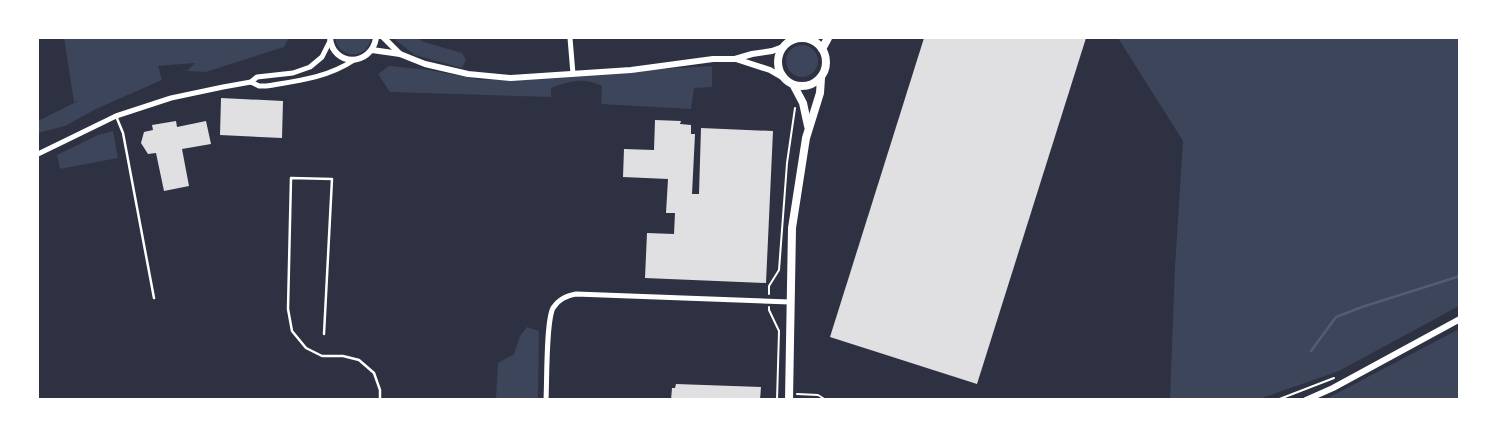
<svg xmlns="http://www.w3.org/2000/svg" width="1497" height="437" font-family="Commissioner,sans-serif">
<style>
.green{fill:#3c4559}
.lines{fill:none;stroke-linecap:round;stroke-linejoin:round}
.stream{stroke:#4f5d75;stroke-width:2.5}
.building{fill:#e0e0e3}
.path{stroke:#fff;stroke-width:2}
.service{stroke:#fff;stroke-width:2.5}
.minor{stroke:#fff;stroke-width:5}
.tertiary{stroke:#fff;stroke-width:6}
.primary{stroke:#fff;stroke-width:8}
</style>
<rect width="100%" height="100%" fill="#2d3142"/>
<g class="green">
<path d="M 64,38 L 289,38 L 284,47 L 206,72 L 187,71 L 195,63 L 158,66 L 162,80 L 96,109 L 65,126 L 38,133 L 38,121 L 78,101 L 74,102 Z"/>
<path d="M 335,38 L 371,38 C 367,60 339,60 335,38 Z"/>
<path d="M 393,38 L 416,38 L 424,42 L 462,53 L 466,60 L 462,68 L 415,55 Z"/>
<path d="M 1118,38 L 1459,38 L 1459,306 L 1339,371 L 1259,399 L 1170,399 L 1175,266 L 1183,141 Z"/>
<circle cx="802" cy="61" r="16"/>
<path d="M 389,66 L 429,70 L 482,80 L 712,66 L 712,87 L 694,88 L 691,109 L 601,104 L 602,86 C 582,77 571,81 551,88 L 551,97 L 390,92 L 378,74 Z"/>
<path d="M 113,131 L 118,158 L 60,169 L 57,155 L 98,135 Z"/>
<path d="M 527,327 L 539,331 L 538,399 L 496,399 L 498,363 L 514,354 L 520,336 Z"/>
<path d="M 1459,329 L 1459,399 L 1326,399 Z"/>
</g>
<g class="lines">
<path class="stream" d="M 1311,351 L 1336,317 L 1362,307 L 1460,276"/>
</g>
<g class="building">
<path d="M 924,38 L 1086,38 L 977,384 L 830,337 Z"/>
<path d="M 221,98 L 283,101 L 282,138 L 220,135 Z"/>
<path d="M 655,120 L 681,121 L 680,124 L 691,125 L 691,134 L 695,134 L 692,194 L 699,194 L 701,128 L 773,131 L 766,283 L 645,278 L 647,233 L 674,234 L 675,213 L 666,213 L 668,179 L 623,177 L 624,149 L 654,150 Z"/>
<path d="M 176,121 L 177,127 L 206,121 L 211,144 L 182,149 L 189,186 L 164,191 L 156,153 L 148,154 L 141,143 L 144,132 L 153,130 L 152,125 Z"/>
<path d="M 676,384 L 761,387 L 760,400 L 671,400 L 672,388 L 675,388 Z"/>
</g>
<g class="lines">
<g class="path">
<path d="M 769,294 L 769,286 L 779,270 L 787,163 L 795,108"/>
<path d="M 769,307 L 769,310 L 779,331 L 777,400"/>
<path d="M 797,394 L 818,395 L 826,400"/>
<path d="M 1277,400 L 1334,378"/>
</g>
<g class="service">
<path d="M 116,116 L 123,133 L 154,298"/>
<path d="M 324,334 L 332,179 L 291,178 L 288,309 L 292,331 L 306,348 L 322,356 L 343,356 L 359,360 L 374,373 L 380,390 L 380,400"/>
</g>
<g class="minor">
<path d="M 570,38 L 573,74"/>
<path d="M 251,82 L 259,86 L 266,86 C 297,81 327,78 354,60"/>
<path d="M 38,154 L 116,116 L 171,98 L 223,87 L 251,82 L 257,77 L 293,73 L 310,67 L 322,57 L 330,41"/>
<path d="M 546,400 C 547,382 546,321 553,308 C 559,299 566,296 576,294 L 790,302"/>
</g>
<g class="tertiary">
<path d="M 330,38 C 333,67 371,67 376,38"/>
<path d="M 384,38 L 400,54"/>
<path d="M 372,50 L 400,54 L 425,64 L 468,74 L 511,78 L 631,70 L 713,59 L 735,59 L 752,54 L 772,51 L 783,47"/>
<path d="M 736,59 L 770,70 L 782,77"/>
<path d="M 1306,400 L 1333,388 L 1460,319"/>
</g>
<g class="primary">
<circle cx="802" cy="62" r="24"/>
<path d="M 822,49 L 828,38"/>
<path d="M 794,86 L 803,103 L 808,126"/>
<path d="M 789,400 L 792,228 L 806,138 L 820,93 L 821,78"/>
</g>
</g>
<rect width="1497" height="437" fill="none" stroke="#ffffff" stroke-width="78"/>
</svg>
